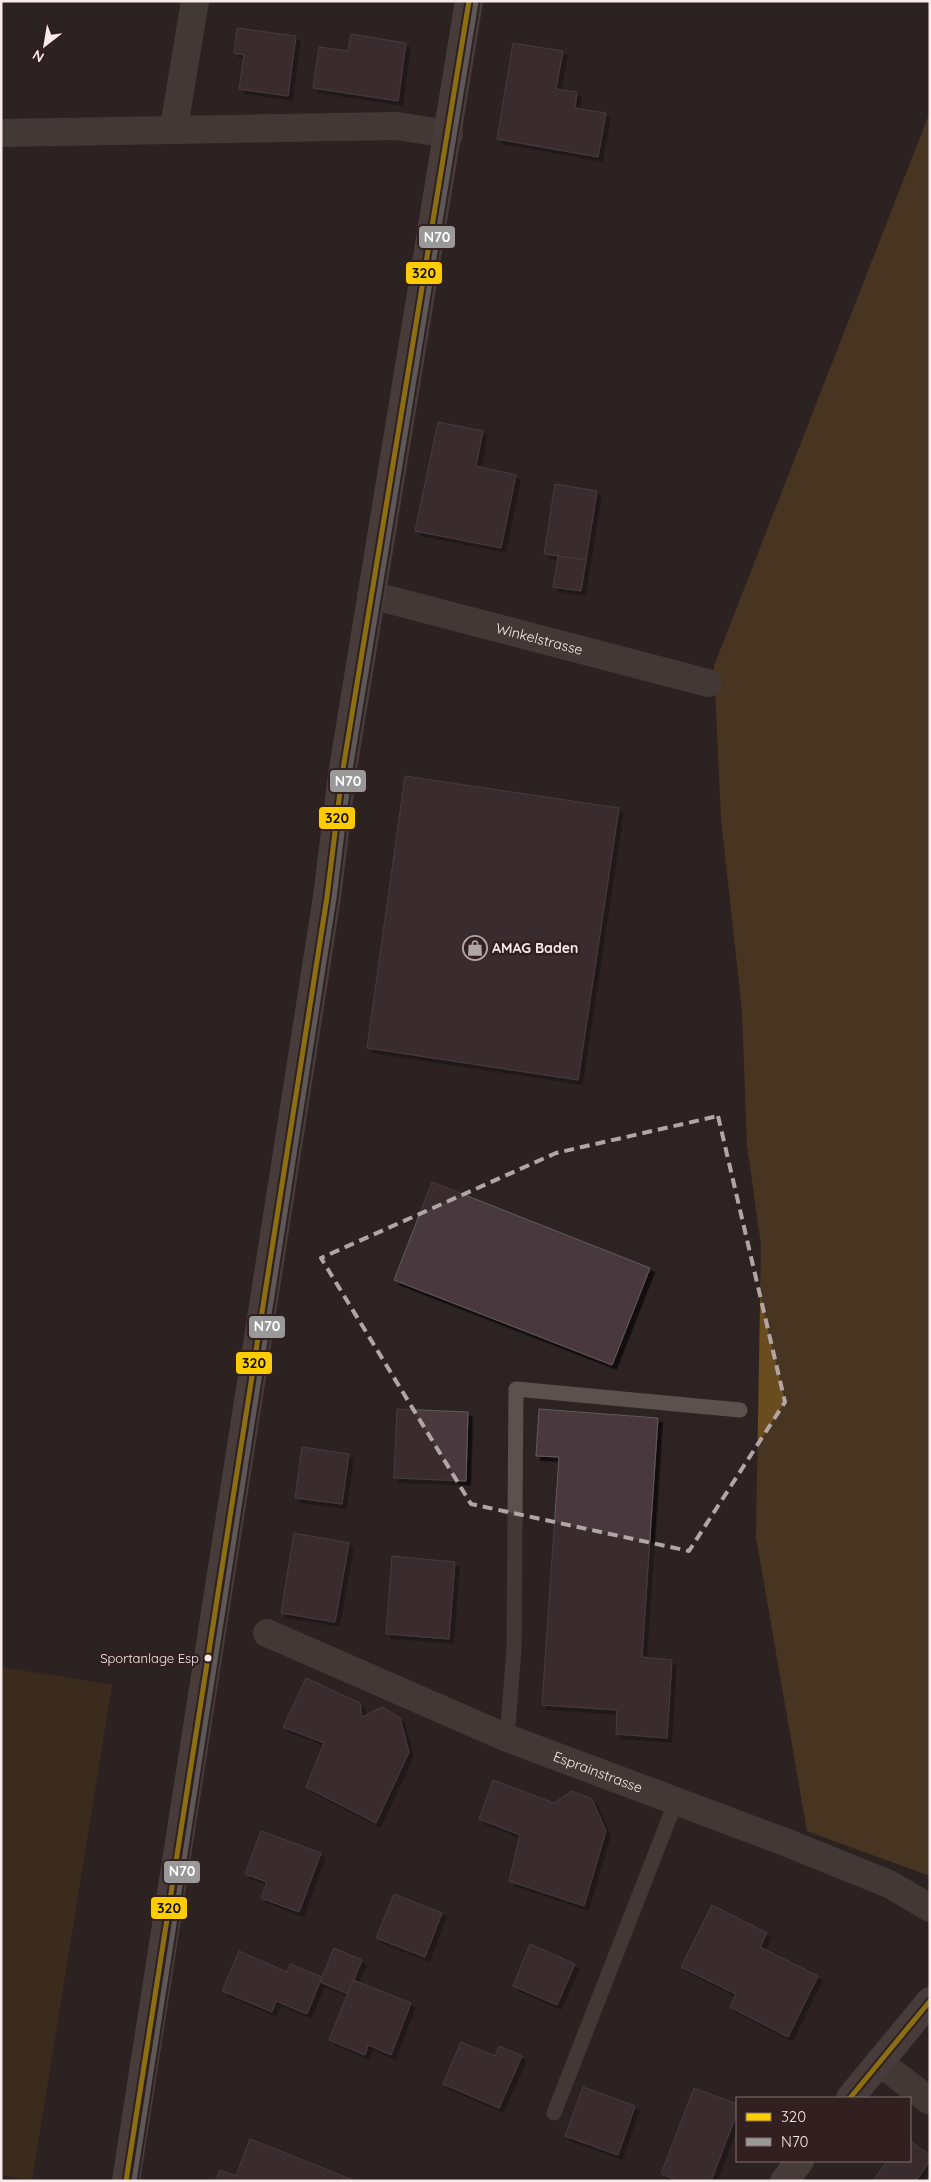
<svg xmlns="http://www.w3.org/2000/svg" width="931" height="2182" font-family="Quicksand,sans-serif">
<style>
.green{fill:#4b3718}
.forest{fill:#694d1f}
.building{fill:#48373e;stroke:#635b5c;filter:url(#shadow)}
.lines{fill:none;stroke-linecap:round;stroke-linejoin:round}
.service{stroke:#5c524d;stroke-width:15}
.minor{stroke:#5c524d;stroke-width:28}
.secondary{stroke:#675b56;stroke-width:28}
.bus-1-casing{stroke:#321f1f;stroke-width:9}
.bus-2-casing{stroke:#321f1f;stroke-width:9}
.bus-1{stroke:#fc0;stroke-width:5}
.bus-2{stroke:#999;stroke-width:5}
.marked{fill:none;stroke:#b2a5a5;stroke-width:4;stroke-dasharray:10 6;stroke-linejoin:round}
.bus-dot{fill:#f9ebeb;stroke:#321f1f;stroke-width:2}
.labels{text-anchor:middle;stroke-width:5;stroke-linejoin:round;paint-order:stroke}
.bus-label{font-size:13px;fill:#f9ebeb;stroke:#321f1f;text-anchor:end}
.street-label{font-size:14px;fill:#f9ebeb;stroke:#321f1f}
.poi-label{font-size:14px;font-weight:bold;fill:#f9ebeb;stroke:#321f1f;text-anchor:start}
.line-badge{stroke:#321f1f;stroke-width:2}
.badge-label{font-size:14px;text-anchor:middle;font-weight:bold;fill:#fff}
.pale-badge-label{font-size:14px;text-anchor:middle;font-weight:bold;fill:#111}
</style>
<defs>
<filter id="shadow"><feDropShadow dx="4.5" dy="4.5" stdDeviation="0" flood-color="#0009"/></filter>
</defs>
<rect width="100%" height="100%" fill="#2e2323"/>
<path class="green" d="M 1,1667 L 112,1685 L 32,2180 L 1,2175 Z"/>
<path class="forest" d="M 930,112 L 930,1876 L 807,1831 L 756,1537 L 761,1245 L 747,1145 L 742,1010 L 721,818 L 714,666 Z"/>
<g class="building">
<path d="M 237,28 L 296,36 L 288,96 L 239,89 L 244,55 L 234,53 Z"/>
<path d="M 351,34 L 406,43 L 398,101 L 313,88 L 319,47 L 348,51 Z"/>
<path d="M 513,43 L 563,51 L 556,89 L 577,92 L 575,108 L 606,113 L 598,157 L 497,139 Z"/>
<path d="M 438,422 L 483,431 L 476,466 L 516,475 L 501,548 L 415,531 Z"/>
<path d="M 555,484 L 597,491 L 586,560 L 544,554 Z"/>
<path d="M 558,556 L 586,560 L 581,591 L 553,587 Z"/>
<path d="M 405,776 L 619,808 L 578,1080 L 367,1048 Z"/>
<path d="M 432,1182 L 650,1268 L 612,1365 L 394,1280 Z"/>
<path d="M 397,1409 L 468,1412 L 466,1481 L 394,1478 Z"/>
<path d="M 539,1409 L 658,1418 L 642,1657 L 672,1660 L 667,1738 L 616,1734 L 617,1710 L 542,1705 L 559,1457 L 536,1456 Z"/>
<path d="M 302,1447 L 349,1454 L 342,1504 L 295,1498 Z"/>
<path d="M 294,1533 L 349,1543 L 335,1622 L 281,1613 Z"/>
<path d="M 392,1556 L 455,1562 L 449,1639 L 386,1634 Z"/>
<path d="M 306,1678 L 360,1703 L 362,1717 L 382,1707 L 400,1718 L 409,1752 L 376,1823 L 306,1787 L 324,1743 L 283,1727 Z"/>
<path d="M 493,1780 L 554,1803 L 572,1791 L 592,1799 L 606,1831 L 584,1906 L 509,1881 L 520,1835 L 479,1819 Z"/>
<path d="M 261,1831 L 321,1853 L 299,1912 L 261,1898 L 267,1882 L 245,1874 Z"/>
<path d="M 394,1894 L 442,1913 L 425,1957 L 376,1938 Z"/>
<path d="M 712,1905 L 767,1933 L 760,1947 L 818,1976 L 788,2037 L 730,2007 L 736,1994 L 681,1967 Z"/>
<path d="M 530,1944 L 575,1964 L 557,2005 L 513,1986 Z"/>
<path d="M 334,1948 L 362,1960 L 348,1994 L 320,1982 Z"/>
<path d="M 239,1951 L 287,1972 L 290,1964 L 322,1977 L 307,2014 L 276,2001 L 272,2012 L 222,1991 Z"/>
<path d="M 353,1980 L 411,2003 L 391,2055 L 368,2045 L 365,2055 L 329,2040 Z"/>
<path d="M 461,2042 L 495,2056 L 499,2046 L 522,2056 L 499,2108 L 443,2084 Z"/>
<path d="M 583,2087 L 635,2106 L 618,2155 L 565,2136 Z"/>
<path d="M 694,2088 L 737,2104 L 737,2113 L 711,2181 L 678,2181 L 661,2174 Z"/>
<path d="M 250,2139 L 355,2181 L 215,2181 L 220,2170 L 236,2176 Z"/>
<path d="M 910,2141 L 930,2155 L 930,2161 L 916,2181 L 873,2181 L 887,2161 L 910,2161 Z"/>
</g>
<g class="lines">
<g class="service">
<path d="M 507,1738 L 514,1649 L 516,1389 L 740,1410"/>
<path d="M 554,2113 L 676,1801"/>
</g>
<g class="minor">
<path d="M 175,130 L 176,115 L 195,1"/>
<path d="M 1,133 L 396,126 L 449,134"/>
<path id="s1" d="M 371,595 L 708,683"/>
<path id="s2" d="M 267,1633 L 507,1738 L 785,1842 L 889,1884 L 930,1908"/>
<path d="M 879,2062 L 930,2101"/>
</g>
<g class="secondary">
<path d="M 850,2098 L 930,2001"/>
<path d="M 126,2181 L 327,897 L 342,775 L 469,1"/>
<path d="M 784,2181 L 800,2161"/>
</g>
<defs>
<g id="bus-1">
<path d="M 850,2098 L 930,2001"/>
<path d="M 126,2181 L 327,897 L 342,775 L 469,1"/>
</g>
<path id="bus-2" d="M 134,2181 L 334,898 L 349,776 L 476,2"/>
</defs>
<use href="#bus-1" class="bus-1-casing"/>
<use href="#bus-2" class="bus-2-casing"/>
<use href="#bus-1" class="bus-1"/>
<use href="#bus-2" class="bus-2"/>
</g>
<path d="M0 0H931V2182H0ZM 718,1116 L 785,1402 L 689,1551 L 471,1504 L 321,1258 L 556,1153 Z" fill="#2e2323" fill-opacity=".55" fill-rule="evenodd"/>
<path class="marked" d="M 718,1116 L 785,1402 L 689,1551 L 471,1504 L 321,1258 L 556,1153 Z"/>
<defs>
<symbol id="shop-ring" viewBox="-11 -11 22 22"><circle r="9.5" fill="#321f1f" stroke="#b2a5a5" stroke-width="1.5"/><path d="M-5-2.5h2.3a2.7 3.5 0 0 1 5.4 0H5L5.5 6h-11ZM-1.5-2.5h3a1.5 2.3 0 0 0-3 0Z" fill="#b2a5a5"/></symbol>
</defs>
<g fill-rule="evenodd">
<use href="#shop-ring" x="461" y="934" width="28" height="28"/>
</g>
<circle class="bus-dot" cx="208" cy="1658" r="4.5"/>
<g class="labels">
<g class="bus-label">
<text x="199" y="1663">Sportanlage Esp</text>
</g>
<g class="street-label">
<text dy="5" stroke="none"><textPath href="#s1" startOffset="174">Winkelstrasse</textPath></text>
<text dy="5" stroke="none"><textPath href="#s2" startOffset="359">Esprainstrasse</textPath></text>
</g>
<g class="poi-label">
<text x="492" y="953">AMAG Baden</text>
</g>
</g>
<g class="line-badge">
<rect x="418" y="225" width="38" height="24" rx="5" fill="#999"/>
<rect x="405" y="261" width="38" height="24" rx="5" fill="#fc0"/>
<rect x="329" y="769" width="38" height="24" rx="5" fill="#999"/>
<rect x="318" y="806" width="38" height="24" rx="5" fill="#fc0"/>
<rect x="248" y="1315" width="38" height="24" rx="5" fill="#999"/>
<rect x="235" y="1351" width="38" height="24" rx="5" fill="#fc0"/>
<rect x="163" y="1860" width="38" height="24" rx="5" fill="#999"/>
<rect x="150" y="1896" width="38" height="24" rx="5" fill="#fc0"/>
</g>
<g class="badge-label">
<text x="437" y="242">N70</text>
<text x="348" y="786">N70</text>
<text x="267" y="1331">N70</text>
<text x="182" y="1876">N70</text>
</g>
<g class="pale-badge-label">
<text x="424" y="278">320</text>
<text x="337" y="823">320</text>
<text x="254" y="1368">320</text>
<text x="169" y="1913">320</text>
</g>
<rect width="931" height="2182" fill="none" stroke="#f9ebeb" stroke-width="5"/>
<rect x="736" y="2097" width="175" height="65" fill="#321f1f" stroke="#827171"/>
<rect x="746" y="2113" width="25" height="8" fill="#ffcc00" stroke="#827171"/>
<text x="781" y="2122" font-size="15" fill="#f9ebeb">320</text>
<rect x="746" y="2138" width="25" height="8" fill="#999999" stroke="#827171"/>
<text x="781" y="2147" font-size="15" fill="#f9ebeb">N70</text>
<g transform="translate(45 45) rotate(211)" stroke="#321f1f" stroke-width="4" paint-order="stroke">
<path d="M0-4L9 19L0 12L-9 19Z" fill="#f9ebeb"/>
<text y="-8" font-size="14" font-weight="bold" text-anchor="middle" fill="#f9ebeb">N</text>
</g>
</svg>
